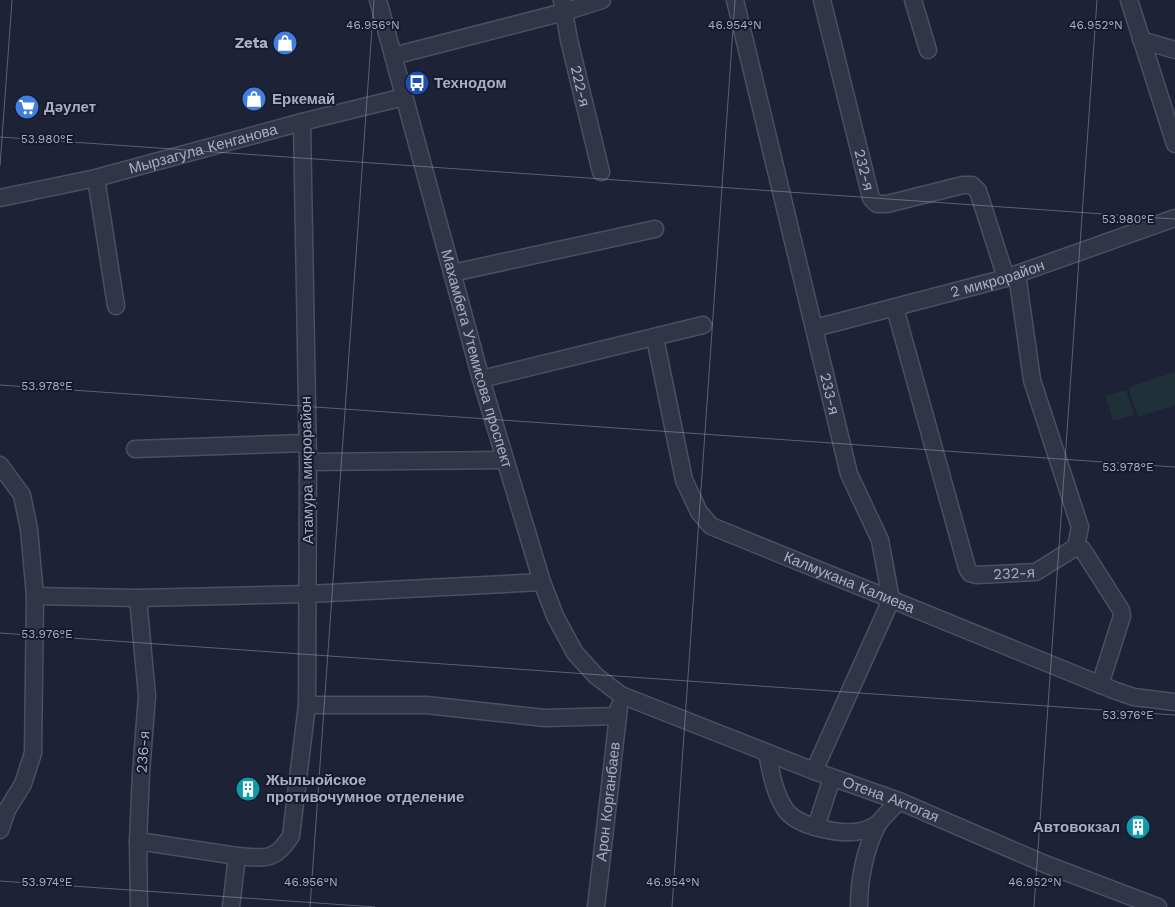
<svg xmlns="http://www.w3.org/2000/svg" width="1175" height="907" font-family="'Work Sans',sans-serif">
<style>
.green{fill:#1f3038}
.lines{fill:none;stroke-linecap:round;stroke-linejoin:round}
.minor-casing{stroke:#4b4f63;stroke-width:19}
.minor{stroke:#303548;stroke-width:16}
.ticks{fill:none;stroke:#aaaec5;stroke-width:1;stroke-opacity:0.45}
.labels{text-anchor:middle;stroke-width:4;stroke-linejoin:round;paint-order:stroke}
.poi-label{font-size:15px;font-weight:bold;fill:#aaaec5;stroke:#161a2c;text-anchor:start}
.street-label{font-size:15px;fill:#aaaec5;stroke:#161a2c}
.ticks-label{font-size:12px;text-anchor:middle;fill:#aaaec5;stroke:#161a2c;stroke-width:4;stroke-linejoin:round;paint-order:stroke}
</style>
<rect width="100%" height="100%" fill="#1d2237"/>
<g class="green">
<path d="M 1175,372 L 1175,405 L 1138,417 L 1128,387 Z"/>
<path d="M 1126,390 L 1134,415 L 1113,421 L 1106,396 Z"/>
</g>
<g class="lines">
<defs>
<g id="minor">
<path id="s1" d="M 378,0 L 481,379 L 542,582 L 555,616 L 575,653 L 596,676 L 621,695 L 814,771 L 899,801 L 1045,864 L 1158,907"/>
<path id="s2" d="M 562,0 L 569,40 L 601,172"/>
<path id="s3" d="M 735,0 L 849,474 L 880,540 L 891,600 L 814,771"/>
<path id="s4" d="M 822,0 L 871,198 L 877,204 L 887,204 L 963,185 L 972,185 L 978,191 L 1006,278"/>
<path d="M 913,0 L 928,50"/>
<path d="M 1129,0 L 1175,144"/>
<path d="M 1141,40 L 1175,50"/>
<path d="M 393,56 L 564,12 L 602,0"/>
<path d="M 96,178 L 116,306"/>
<path id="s5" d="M 0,198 L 96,178 L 302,122 L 404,97"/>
<path d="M 452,273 L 655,229"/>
<path id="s6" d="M 895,308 L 967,568 L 970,573 L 976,575 L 1036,572 L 1076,547 L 1080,527 L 1032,380 L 1017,274"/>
<path id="s7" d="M 815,328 L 1006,278 L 1175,218"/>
<path id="s8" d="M 655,338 L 684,480 L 699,512 L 711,526 L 1116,691 L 1134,697 L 1175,702"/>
<path d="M 481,379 L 703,325"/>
<path d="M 135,449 L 307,443"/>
<path d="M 308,462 L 505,460"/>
<path d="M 0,465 L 22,495 L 29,529 L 35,596 L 33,753 L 23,784 L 7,810 L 0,830"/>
<path d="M 1076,547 L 1082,549 L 1086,555 L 1121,610 L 1122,616 L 1100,685"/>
<path d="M 35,596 L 138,598 L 308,594 L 542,582"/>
<path d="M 138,598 L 147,696 L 141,773 L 138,841 L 139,907"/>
<path d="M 307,705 L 426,705 L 545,718 L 617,716"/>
<path d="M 767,753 C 771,772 774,792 785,809 C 797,827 840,835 861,831 C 867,830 873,827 879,823"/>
<path d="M 816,827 L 832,778"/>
<path d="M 138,841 L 237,856"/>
<path d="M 231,907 L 237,856 C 266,858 274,862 291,836 L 307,705 L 308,462 L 302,122"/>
<path id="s9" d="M 596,907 L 619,707"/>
<path d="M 859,907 C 859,880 865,848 878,824 C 883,816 893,808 899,801"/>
</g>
</defs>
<use href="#minor" class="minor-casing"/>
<use href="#minor" class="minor"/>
</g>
<path class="ticks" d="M 0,137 L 1175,219M 0,166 L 12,0M 0,385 L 1175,467M 0,633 L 1175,715M 0,881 L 375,907M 310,907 L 374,0M 672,907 L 735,0M 1034,907 L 1097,0"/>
<defs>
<symbol id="shop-disc" viewBox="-11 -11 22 22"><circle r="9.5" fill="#3f7fe0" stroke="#161a2c"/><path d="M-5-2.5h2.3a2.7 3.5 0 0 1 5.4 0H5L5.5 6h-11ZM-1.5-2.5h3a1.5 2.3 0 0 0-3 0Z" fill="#fff"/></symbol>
<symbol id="bus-disc" viewBox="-11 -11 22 22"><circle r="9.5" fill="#1a4fb4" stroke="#161a2c"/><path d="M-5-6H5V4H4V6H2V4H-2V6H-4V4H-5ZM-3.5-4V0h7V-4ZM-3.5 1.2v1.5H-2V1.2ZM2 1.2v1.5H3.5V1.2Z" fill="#fff"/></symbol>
<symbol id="supermarket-disc" viewBox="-11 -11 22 22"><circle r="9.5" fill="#3f7fe0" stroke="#161a2c"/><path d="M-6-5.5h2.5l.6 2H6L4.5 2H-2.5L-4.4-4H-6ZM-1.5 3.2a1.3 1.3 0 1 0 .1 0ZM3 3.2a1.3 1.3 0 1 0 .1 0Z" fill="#fff"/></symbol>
<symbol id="building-disc" viewBox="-11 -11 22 22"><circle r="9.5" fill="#0f9aa8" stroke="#161a2c"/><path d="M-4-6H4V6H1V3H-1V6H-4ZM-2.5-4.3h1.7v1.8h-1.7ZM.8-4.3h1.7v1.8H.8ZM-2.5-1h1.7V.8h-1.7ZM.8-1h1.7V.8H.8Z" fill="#fff"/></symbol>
</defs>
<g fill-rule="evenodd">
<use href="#shop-disc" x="271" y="29" width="28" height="28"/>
<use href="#bus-disc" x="403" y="69" width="28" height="28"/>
<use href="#shop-disc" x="240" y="85" width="28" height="28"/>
<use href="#supermarket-disc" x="13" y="93" width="28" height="28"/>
<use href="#building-disc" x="234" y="775" width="28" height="28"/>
<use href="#building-disc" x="1124" y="813" width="28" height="28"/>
</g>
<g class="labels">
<g class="poi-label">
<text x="268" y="48" text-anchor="end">Zeta</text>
<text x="434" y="88">Технодом</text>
<text x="272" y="104">Еркемай</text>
<text x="44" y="112">Дәулет</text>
<text x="266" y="785">Жылыойское<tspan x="266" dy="17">противочумное отделение</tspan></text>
<text x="1120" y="832" text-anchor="end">Автовокзал</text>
</g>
<g class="street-label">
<text dy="5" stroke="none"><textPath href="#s2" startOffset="88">222-я</textPath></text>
<text dy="5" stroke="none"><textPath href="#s5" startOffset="209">Мырзагула Кенганова</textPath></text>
<text dy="5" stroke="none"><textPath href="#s4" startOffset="175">232-я</textPath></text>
<text dy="5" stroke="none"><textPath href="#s7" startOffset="189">2 микрорайон</textPath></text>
<text dy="5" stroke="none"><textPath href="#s1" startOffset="372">Махамбета Утемисова проспект</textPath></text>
<text dy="5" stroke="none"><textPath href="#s3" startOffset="405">233-я</textPath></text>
<text transform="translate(307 470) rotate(-91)" y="5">Атамура микрорайон</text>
<text dy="5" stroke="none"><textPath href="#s6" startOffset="320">232-я</textPath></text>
<text dy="5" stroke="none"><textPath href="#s8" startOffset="348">Калмукана Калиева</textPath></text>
<text transform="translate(143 752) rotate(-86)" y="5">236-я</text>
<text dy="5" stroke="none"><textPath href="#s1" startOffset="1035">Отена Актогая</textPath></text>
<text dy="5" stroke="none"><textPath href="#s9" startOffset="106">Арон Корганбаев</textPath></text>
</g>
</g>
<g class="ticks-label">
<text x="373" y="29">46.956°N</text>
<text x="735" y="29">46.954°N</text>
<text x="1096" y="29">46.952°N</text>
<text x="47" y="143">53.980°E</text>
<text x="1128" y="223">53.980°E</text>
<text x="47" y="390">53.978°E</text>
<text x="1128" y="471">53.978°E</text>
<text x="47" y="638">53.976°E</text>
<text x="1128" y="719">53.976°E</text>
<text x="47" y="886">53.974°E</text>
<text x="311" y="886">46.956°N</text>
<text x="673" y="886">46.954°N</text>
<text x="1035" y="886">46.952°N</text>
</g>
</svg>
